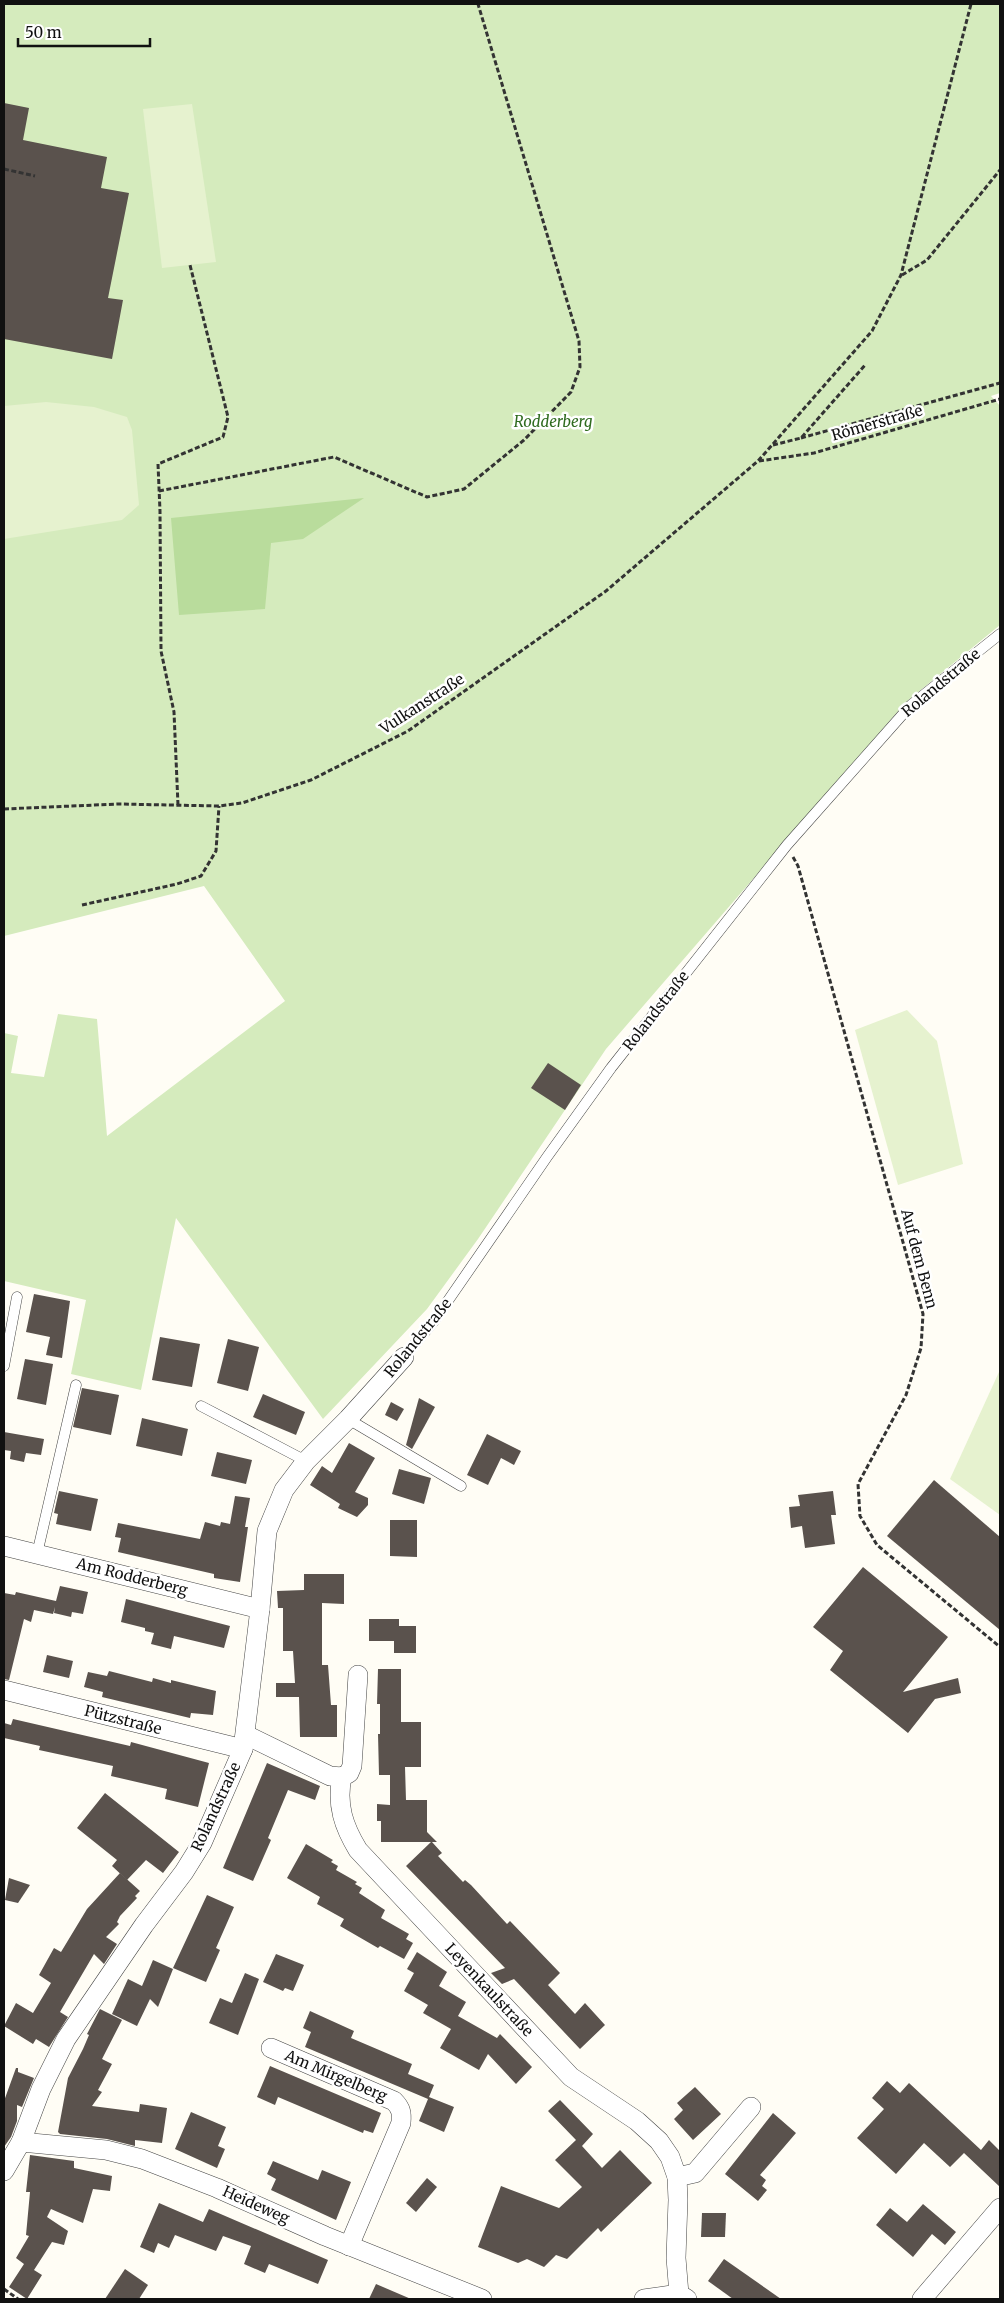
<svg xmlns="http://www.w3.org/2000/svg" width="1004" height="2303" font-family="Merriweather,serif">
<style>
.green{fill:#d5ebbd}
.forest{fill:#b9dc9c}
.pitch{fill:#e6f2cf}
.building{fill:#5a524d}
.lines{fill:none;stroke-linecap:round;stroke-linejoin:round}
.service-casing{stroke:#444;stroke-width:11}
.minor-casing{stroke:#444;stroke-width:20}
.path{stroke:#333;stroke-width:3;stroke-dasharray:5 2.5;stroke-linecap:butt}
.service{stroke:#fff;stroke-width:10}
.minor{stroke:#fff;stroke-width:19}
.labels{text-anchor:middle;stroke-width:5;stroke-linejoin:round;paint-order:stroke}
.park-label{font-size:15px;font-style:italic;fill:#2f6b1f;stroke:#fff}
.street-label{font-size:15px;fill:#111;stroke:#fff}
</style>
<rect width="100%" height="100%" fill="#fffdf5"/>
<path class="green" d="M 4,4 L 1000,4 L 1000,393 L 991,396 L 1000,406 L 1000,625 L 906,702 L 606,1049 L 478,1239 L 427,1309 L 323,1419 L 176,1218 L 141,1390 L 71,1374 L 86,1300 L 4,1281 L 4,1033 L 18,1036 L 11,1073 L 44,1077 L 58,1014 L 97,1019 L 107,1136 L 285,1001 L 204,886 L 4,936 Z"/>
<path class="forest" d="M 364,498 L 303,539 L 271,543 L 265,609 L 179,615 L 171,518 Z"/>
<g class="pitch">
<path d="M 192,104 L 216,262 L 162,268 L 143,109 Z"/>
<path d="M 46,402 L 94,407 L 127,417 L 132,430 L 139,505 L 122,520 L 4,539 L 4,406 Z"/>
<path d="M 907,1010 L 937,1041 L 963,1164 L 898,1185 L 855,1030 Z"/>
<path d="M 999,1372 L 1000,1372 L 1000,1515 L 950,1479 Z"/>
</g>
<g class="building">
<path d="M 4,103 L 29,108 L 23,140 L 107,157 L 101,188 L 129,193 L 108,298 L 123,300 L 112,359 L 4,339 Z"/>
<path d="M 548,1063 L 581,1085 L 565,1110 L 531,1088 Z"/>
<path d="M 34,1294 L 70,1301 L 62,1358 L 46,1355 L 50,1337 L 26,1332 Z"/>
<path d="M 160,1337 L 200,1344 L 192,1387 L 152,1380 Z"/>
<path d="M 228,1339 L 259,1347 L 248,1391 L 217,1383 Z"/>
<path d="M 25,1359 L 53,1364 L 46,1405 L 17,1399 Z"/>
<path d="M 82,1388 L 119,1395 L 111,1435 L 73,1427 Z"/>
<path d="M 263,1394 L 305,1412 L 296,1435 L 253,1417 Z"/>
<path d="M 419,1398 L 435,1407 L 412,1449 L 406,1445 Z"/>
<path d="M 391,1402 L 404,1409 L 397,1421 L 385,1415 Z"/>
<path d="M 142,1418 L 188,1429 L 182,1456 L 136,1446 Z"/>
<path d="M 4,1432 L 44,1439 L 41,1455 L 26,1453 L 24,1462 L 10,1459 L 11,1451 L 4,1450 Z"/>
<path d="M 487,1434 L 521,1451 L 514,1465 L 501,1458 L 488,1485 L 467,1475 Z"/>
<path d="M 349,1443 L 375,1458 L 355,1492 L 368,1498 L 368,1505 L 357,1517 L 338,1508 L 340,1504 L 310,1485 L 322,1466 L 332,1473 Z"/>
<path d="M 217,1452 L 252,1460 L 246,1484 L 211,1476 Z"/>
<path d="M 399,1469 L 431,1478 L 424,1504 L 392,1494 Z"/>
<path d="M 934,1480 L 1000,1537 L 1000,1630 L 887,1536 Z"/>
<path d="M 59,1491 L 98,1499 L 91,1531 L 56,1524 L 58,1514 L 54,1513 Z"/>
<path d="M 833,1491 L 836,1515 L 831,1515 L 835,1544 L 805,1548 L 802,1526 L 791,1528 L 789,1507 L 800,1506 L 798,1495 Z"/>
<path d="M 235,1496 L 250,1498 L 245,1527 L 248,1527 L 240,1582 L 214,1578 L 214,1574 L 118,1552 L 121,1538 L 115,1537 L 118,1523 L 200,1539 L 205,1522 L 220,1526 L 221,1522 L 230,1524 Z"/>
<path d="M 390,1520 L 417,1520 L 417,1557 L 390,1556 Z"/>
<path d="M 863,1567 L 948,1637 L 903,1692 L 958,1678 L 961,1693 L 935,1699 L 908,1733 L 830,1670 L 843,1651 L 813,1627 Z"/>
<path d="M 304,1574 L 344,1574 L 344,1604 L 322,1603 L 322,1665 L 328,1665 L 331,1705 L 337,1705 L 337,1737 L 300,1737 L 299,1697 L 276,1697 L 276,1683 L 295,1683 L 293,1651 L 283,1651 L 283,1608 L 278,1608 L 277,1591 L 304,1590 Z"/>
<path d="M 60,1586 L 88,1592 L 83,1614 L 72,1612 L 71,1617 L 54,1613 L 55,1607 L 53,1614 L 34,1610 L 31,1622 L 24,1619 L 9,1680 L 4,1679 L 4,1593 L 15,1595 L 16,1592 L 56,1601 Z"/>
<path d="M 126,1599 L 230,1626 L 224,1648 L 174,1636 L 171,1649 L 151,1644 L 154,1633 L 145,1631 L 145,1628 L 121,1622 Z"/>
<path d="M 369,1619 L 399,1619 L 399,1626 L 416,1626 L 416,1653 L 394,1653 L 394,1641 L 369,1641 Z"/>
<path d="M 47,1655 L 73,1661 L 69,1678 L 43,1672 Z"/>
<path d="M 378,1669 L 401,1669 L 401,1722 L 421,1722 L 421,1767 L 405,1767 L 406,1800 L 427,1800 L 427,1832 L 437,1842 L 432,1842 L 442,1853 L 438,1856 L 463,1882 L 465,1880 L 471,1885 L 507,1924 L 510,1921 L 560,1973 L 548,1985 L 575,2014 L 585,2003 L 605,2025 L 580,2049 L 514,1979 L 502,1984 L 491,1973 L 505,1968 L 406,1866 L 431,1842 L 381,1842 L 381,1821 L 377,1821 L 377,1804 L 390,1805 L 390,1775 L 379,1775 L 378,1734 L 380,1734 L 380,1704 L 377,1704 Z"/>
<path d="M 109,1671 L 152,1682 L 153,1678 L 171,1683 L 171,1680 L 216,1691 L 213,1715 L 191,1713 L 190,1718 L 102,1697 L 103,1692 L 84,1687 L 88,1672 L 107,1676 Z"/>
<path d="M 13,1719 L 130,1746 L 131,1742 L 209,1763 L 198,1807 L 165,1799 L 167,1789 L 111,1776 L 113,1766 L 39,1750 L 40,1746 L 4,1738 L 4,1723 L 11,1725 Z"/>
<path d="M 267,1763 L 320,1786 L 315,1800 L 288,1790 L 268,1838 L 271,1840 L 253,1881 L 223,1868 Z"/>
<path d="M 105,1793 L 179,1852 L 163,1873 L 146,1860 L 127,1880 L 112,1866 L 117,1860 L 77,1828 Z"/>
<path d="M 306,1844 L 333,1860 L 331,1862 L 338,1866 L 336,1870 L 357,1882 L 355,1884 L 362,1888 L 359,1893 L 385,1910 L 381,1918 L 409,1934 L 406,1939 L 413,1943 L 404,1959 L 380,1946 L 378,1948 L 340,1926 L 344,1919 L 317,1904 L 320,1897 L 287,1878 Z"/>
<path d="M 120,1873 L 140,1891 L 135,1896 L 137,1898 L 120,1916 L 117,1922 L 119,1924 L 106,1937 L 117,1944 L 104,1964 L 94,1954 L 60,2012 L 68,2017 L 49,2047 L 36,2039 L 33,2044 L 4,2026 L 16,2003 L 33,2013 L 51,1983 L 39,1975 L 54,1948 L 61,1952 L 87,1909 Z"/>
<path d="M 9,1878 L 30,1885 L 18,1903 L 5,1900 Z"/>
<path d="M 207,1895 L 234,1907 L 216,1948 L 220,1950 L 206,1982 L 173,1968 Z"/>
<path d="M 417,1952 L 447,1972 L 439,1986 L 466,2002 L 458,2016 L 497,2038 L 500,2034 L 532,2067 L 516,2084 L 488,2054 L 479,2070 L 440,2048 L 451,2029 L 423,2013 L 428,2005 L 404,1991 L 414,1973 L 407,1969 Z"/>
<path d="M 276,1954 L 304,1965 L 293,1991 L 285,1988 L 283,1991 L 263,1982 Z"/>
<path d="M 153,1960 L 173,1969 L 158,2007 L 150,1999 L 137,2026 L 112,2014 L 128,1979 L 142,1986 Z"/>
<path d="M 245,1973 L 259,1979 L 238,2035 L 209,2023 L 220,1998 L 232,2003 Z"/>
<path d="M 100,2009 L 122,2020 L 102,2059 L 112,2064 L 98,2090 L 102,2092 L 92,2106 L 139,2112 L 140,2104 L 167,2108 L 162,2143 L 135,2140 L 135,2146 L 107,2139 L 60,2134 L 58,2132 L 68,2078 L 83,2049 L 89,2035 L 87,2034 Z"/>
<path d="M 310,2011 L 354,2031 L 351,2038 L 412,2064 L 408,2074 L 434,2085 L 429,2097 L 454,2107 L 444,2132 L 419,2121 L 428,2099 L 305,2047 L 311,2032 L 303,2028 Z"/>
<path d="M 270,2066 L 381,2113 L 373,2133 L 364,2130 L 363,2133 L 278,2097 L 275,2105 L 257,2097 Z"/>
<path d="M 16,2068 L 18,2068 L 18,2072 L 34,2078 L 22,2107 L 17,2105 L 17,2121 L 11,2137 L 4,2147 L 4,2101 Z"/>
<path d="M 887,2081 L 900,2093 L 909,2083 L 981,2150 L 989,2140 L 1000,2151 L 1000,2187 L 964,2153 L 950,2167 L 924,2143 L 896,2174 L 857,2138 L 884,2109 L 872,2098 Z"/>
<path d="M 695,2087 L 721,2114 L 693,2140 L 674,2119 L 683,2110 L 677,2103 Z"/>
<path d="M 560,2100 L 593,2134 L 582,2146 L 602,2168 L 620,2150 L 652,2183 L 601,2232 L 598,2228 L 567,2259 L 556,2255 L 544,2267 L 527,2259 L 518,2263 L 478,2247 L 501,2186 L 559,2208 L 582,2187 L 555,2160 L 576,2140 L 548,2111 Z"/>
<path d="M 191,2112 L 226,2127 L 218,2146 L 225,2149 L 217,2168 L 175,2149 Z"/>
<path d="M 773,2113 L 796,2133 L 760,2175 L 766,2180 L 762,2186 L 767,2190 L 758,2201 L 725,2174 Z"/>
<path d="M 30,2155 L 74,2161 L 74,2168 L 112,2176 L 110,2191 L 93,2189 L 83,2223 L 51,2209 L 47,2217 L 68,2231 L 64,2245 L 52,2242 L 34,2270 L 42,2275 L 27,2299 L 9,2287 L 24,2264 L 16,2258 L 29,2236 L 26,2235 L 30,2192 L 26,2192 Z"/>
<path d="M 273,2161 L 318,2180 L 322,2170 L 351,2182 L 336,2220 L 271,2190 L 276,2179 L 267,2174 Z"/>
<path d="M 427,2178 L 437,2187 L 416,2212 L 406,2203 Z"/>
<path d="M 159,2203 L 203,2222 L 209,2209 L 328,2260 L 318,2284 L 269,2264 L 265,2273 L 244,2264 L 251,2246 L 223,2236 L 216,2251 L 175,2235 L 169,2248 L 158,2243 L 154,2253 L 140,2247 Z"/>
<path d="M 923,2204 L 956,2232 L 945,2245 L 932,2234 L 913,2257 L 876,2225 L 890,2208 L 907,2222 Z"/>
<path d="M 702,2213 L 726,2213 L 725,2237 L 701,2237 Z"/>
<path d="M 724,2259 L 781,2299 L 733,2299 L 708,2281 Z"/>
<path d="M 125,2269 L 148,2285 L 139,2299 L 105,2299 Z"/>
<path d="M 376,2284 L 411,2299 L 369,2299 Z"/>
</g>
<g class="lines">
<defs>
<g id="service">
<path d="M 404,1357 L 434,1321 L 547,1157 L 611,1068 L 787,845 L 911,705 L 1000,634"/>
<path d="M 4,1366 L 17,1297"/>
<path d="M 201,1406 L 306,1461"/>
<path d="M 348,1419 L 461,1486"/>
<path d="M 37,1554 L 76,1385"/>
</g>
<g id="minor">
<path d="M 4,1546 L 260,1609"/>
<path d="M 358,1675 L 352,1766 L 349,1773 L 342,1777 C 336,1805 344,1827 358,1850 L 571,2077 L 637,2121 L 659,2141 L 670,2157 L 677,2177 L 678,2200 L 676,2258 L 679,2294"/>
<path d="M 4,1690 L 243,1749"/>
<path d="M 246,1735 L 330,1776 L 342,1777"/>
<path d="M 271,2048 L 394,2101 C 401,2108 402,2113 401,2123 L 349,2246"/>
<path d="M 21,2142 L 106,2150 L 142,2159 L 217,2188 L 325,2236 L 482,2299"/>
<path d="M 4,2171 L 21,2142 L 41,2089 L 66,2039 L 144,1925 L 184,1872 L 202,1843 L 243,1749 L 260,1609 L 267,1531 L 284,1490 L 306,1461 L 348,1419 L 404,1357"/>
<path d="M 677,2177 L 695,2173 L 751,2107"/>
<path d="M 644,2299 L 679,2294 L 687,2299"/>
<path d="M 922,2299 L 1000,2208"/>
</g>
</defs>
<use href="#service" class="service-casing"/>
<use href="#minor" class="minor-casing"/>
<g class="path">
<path d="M 4,169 L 35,176"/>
<path d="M 902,275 L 927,260 L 1000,170"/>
<path d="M 801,438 L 1000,383"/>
<path d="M 773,445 L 801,438 L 866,364"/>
<path d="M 759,461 L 814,453 L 1000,399"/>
<path d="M 159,491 L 334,457 L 427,497 L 464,489 L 524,440 L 571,392 L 580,367 L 579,341 L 478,4"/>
<path d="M 178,805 L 174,712 L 161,651 L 160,511 L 158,464 L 223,437 L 228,417 L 190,265"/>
<path d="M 4,809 L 118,804 L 219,806 L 242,803 L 311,780 L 408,731 L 606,591 L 758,461 L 872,331 L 901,275 L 971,4"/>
<path d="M 793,857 L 798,866 L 923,1314 L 921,1348 L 906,1395 L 858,1484 L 860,1516 L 877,1545 L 1000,1647"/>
<path d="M 82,905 L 177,884 L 201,876 L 216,851 L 219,806"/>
<path d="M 4,2289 L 18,2299"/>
</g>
<use href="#service" class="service"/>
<use href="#minor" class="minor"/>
</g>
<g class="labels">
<g class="park-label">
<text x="553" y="427">Rodderberg</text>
</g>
<g class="street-label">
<text transform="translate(877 423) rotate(-16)" y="5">Römerstraße</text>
<text transform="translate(941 683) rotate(-40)" y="5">Rolandstraße</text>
<text transform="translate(422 704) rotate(-33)" y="5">Vulkanstraße</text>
<text transform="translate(656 1011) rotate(-52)" y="5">Rolandstraße</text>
<text transform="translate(919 1259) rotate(75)" y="5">Auf dem Benn</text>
<text transform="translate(418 1338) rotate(-51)" y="5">Rolandstraße</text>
<text transform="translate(132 1577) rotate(14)" y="5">Am Rodderberg</text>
<text transform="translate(123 1720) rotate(14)" y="5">Pützstraße</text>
<text transform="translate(216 1807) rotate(-65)" y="5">Rolandstraße</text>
<text transform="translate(489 1990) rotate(47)" y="5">Leyenkaulstraße</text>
<text transform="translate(336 2076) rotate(23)" y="5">Am Mirgelberg</text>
<text transform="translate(256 2205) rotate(24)" y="5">Heideweg</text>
</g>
</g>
<rect width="1004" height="2303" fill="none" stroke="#111111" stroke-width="10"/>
<path d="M18 38v8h132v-8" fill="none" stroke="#111111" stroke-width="2.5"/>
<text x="25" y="38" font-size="15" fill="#111111" stroke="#ffffff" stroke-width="4" paint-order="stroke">50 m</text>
</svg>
